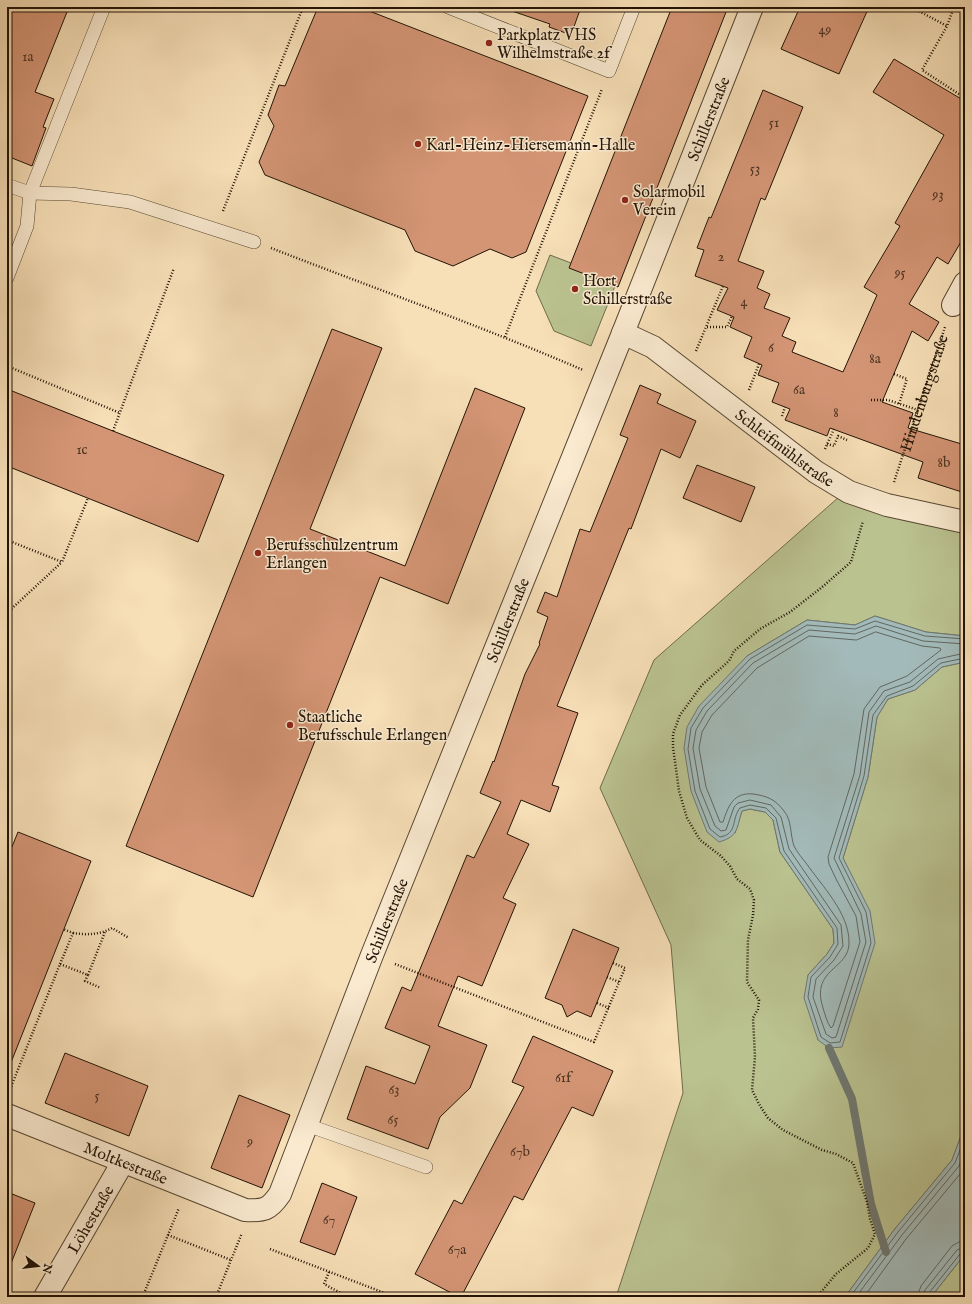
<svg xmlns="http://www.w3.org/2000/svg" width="972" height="1304" font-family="'IM FELL English',serif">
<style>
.green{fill:#bac290;stroke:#6e6b4b}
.water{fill:#a2bab9;stroke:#6f7871}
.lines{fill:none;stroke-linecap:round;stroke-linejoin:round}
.shore{stroke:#626760;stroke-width:1}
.stream{stroke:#6f7871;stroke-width:8}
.building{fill:#d49575;stroke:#221406}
.lane-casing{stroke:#574732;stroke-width:14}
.street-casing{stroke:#574732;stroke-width:24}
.path{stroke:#221406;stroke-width:2.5;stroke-dasharray:1 2;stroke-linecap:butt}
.lane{stroke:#faead0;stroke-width:13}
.street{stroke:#faead0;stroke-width:22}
.poi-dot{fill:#8f2418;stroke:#faead0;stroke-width:1.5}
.labels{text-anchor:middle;stroke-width:3;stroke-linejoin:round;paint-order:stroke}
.number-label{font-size:14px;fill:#4e3422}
.poi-label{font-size:16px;fill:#221406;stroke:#faead0;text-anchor:start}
.street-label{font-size:16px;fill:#221406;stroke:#faead0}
</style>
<rect width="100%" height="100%" fill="#f7dfb7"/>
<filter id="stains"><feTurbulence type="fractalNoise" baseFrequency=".005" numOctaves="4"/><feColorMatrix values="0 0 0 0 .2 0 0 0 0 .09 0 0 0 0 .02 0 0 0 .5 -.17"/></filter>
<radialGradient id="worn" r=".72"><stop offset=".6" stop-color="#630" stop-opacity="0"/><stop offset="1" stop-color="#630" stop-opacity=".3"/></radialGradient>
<g class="green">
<path d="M 550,255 L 571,263 L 615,286 L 591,346 L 554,331 L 536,291 Z"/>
<path d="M 839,497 L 965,525 L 965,636 L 926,632 L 875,616 L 855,625 L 807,620 L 747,656 L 735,833 L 742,811 L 750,809 L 765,812 L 773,820 L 780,852 L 833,929 L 834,943 L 827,954 L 808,975 L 818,1040 L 850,873 L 843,858 L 868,777 L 877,717 L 888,699 L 915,690 L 942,667 L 965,662 L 965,1125 L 952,1160 L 894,1230 L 845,1297 L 616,1297 L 683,1093 L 671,945 L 600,788 L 654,660 Z"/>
<path d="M 965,1254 L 965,1297 L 931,1297 Z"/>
</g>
<g class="water">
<path d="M 875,616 L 926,632 L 965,636 L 965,662 L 942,667 L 915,690 L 888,699 L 877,717 L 868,777 L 843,858 L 870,911 L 875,943 L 842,1047 L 829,1048 L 818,1040 L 804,998 L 808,975 L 827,954 L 834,943 L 833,929 L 780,852 L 773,820 L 765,812 L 750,809 L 742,811 C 736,829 739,836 719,842 L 707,832 L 691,791 L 684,748 L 687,727 L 699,706 L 747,656 L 807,620 L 855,625 Z"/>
<path d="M 965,1125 L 965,1254 L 931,1297 L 845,1297 L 894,1230 L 952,1160 Z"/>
</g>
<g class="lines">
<g class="shore">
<path d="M 876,632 L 922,646 L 940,648 L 941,650 L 907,676 L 880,687 L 864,709 L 854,774 L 828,857 L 829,864 L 836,879 L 856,916 L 860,942 L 833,1026 L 831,1028 C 827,1023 825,1014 823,1008 C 810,968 850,970 849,942 C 849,913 822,886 806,863 C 802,858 797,852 794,846 C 790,835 792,820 784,811 C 775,799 767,796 753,794 C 733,792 728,807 723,822 L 720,822 L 706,787 L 699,748 L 702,732 L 712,715 L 757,668 L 809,636 L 856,640 Z"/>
<path d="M 965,639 L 925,636 L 875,621 L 855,629 L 807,625 L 750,659 L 703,708 L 691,728 L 688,749 L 695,791 L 710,829 L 720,837 C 738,834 731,819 740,808 L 750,805 L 766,808 L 776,818 L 784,851 L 837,928 L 838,944 L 830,957 L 811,977 L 808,997 L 821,1037 L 830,1043 L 840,1042 L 871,943 L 866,912 L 839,858 L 864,776 L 873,715 L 887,696 L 913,686 L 941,663 L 965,658"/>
<path d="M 965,644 L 923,641 L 876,626 L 855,634 L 809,630 L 753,663 L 707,711 L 696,730 L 693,748 L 700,789 L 715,826 L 721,831 L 726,830 L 734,807 L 738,803 L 750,800 L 771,805 L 781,817 L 789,849 L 841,925 L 843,946 L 834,960 L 816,979 L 813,997 L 826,1034 L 832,1038 L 836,1037 L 866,942 L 861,914 L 834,858 L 860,775 L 869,712 L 884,691 L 910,682 L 938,659 L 965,653"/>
<path d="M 850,1297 L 898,1232 L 955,1163 L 965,1137"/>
<path d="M 856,1297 L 902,1235 L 959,1166 L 965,1151"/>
<path d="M 864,1297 L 906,1239 L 965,1168"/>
<path d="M 917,1297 L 921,1286 L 952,1246 L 959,1242 L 965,1241"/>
<path d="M 923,1297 L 925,1290 L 957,1250 L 965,1247"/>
<path d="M 929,1297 L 929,1293 L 960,1254 L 965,1252"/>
</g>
<path class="stream" d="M 829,1048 L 852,1099 L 871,1204 L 886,1252"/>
</g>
<g class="building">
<path d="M 12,7 L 69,7 L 35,92 L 54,99 L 43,127 L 46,128 L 32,166 L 7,156 L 7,19 Z"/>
<path d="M 318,7 L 359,7 L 588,96 L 526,252 L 512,258 L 490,249 L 453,266 L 415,251 L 405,230 L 265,175 L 259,162 L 274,126 L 268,115 L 279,85 L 285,86 Z"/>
<path d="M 509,7 L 581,7 L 571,35 L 549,27 L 550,24 L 509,10 Z"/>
<path d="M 672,7 L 728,7 L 618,287 L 569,268 Z"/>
<path d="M 800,7 L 869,7 L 839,74 L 781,49 Z"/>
<path d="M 894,59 L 963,100 L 965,97 L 965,235 L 948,264 L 937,257 L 909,304 L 939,322 L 928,341 L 912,331 L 882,402 L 913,413 L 908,428 L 965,445 L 965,493 L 918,478 L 923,462 L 830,428 L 827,436 L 785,420 L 790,409 L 772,402 L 779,383 L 758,375 L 762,365 L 744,357 L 752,337 L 730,327 L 734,317 L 717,310 L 728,288 L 695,276 L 704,250 L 697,248 L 709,217 L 711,218 L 763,90 L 803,107 L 765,200 L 761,198 L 738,261 L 764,271 L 757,288 L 770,294 L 764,308 L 790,318 L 782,336 L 796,342 L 792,352 L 843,372 L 877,295 L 864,287 L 900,226 L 895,223 L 944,135 L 873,92 Z"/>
<path d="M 332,329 L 382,348 L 310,529 L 405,566 L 475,388 L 525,408 L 448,604 L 380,577 L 253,897 L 126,846 Z"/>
<path d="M 640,385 L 661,394 L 657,403 L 696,421 L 680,458 L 661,449 L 631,529 L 629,528 L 557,706 L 578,713 L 552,785 L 559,787 L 550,812 L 521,800 L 507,834 L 529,844 L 503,898 L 516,904 L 482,986 L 458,976 L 438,1026 L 487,1045 L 470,1088 L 440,1117 L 428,1149 L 347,1119 L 366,1066 L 415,1084 L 430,1046 L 385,1028 L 402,987 L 411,991 L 467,855 L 474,858 L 501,802 L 480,793 L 493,761 L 494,762 L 525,674 L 540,644 L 539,643 L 548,617 L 537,612 L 545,592 L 557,597 L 580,529 L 590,532 L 628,438 L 620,435 Z"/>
<path d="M 7,389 L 224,475 L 198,542 L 7,466 Z"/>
<path d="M 697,465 L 755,487 L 741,522 L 683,498 Z"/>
<path d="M 18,832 L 91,861 L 8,1070 L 7,859 Z"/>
<path d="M 573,929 L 619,948 L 591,1017 L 577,1011 L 567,1017 L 562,1005 L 545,998 Z"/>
<path d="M 533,1036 L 613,1071 L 593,1116 L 572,1107 L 523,1200 L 514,1196 L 461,1297 L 459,1297 L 415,1274 L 454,1200 L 462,1204 L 524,1087 L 512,1082 Z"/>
<path d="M 65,1053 L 148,1086 L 129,1136 L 45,1103 Z"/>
<path d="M 239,1095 L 290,1115 L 262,1188 L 211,1168 Z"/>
<path d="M 322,1183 L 357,1197 L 335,1255 L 300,1242 Z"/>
<path d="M 7,1192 L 35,1203 L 8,1271 L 7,1271 Z"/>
</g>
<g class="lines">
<defs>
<g id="lane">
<path d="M 448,7 L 609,71 L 634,7"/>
<path d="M 7,185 L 30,193 L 71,194 L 130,202 L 254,242"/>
<path d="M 7,278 L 27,226 L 30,193 L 104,7"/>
<path d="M 307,1125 L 426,1167"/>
</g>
<g id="street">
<path d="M 953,305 L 965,283"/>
<path id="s2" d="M 623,333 L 653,347 L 816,472 L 849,492 L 887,505 L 965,522"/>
<path id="s3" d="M 7,1115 L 245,1210 C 264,1211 269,1210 280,1194 L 372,955 L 623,333 L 752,7"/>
<path id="s4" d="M 45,1297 L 123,1162"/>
</g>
</defs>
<use href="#lane" class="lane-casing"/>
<use href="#street" class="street-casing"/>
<g class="path">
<path d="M 911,7 L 947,26"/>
<path d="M 954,7 L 947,26 L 922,70 L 965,98"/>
<path d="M 223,211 L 303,7"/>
<path d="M 271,248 C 376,289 481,326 583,370"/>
<path d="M 707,327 L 727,327 L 732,316"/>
<path d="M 505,337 L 602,89"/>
<path d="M 696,351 L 723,286"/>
<path d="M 7,366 L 120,413"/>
<path d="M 894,374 L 907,379 L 899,404"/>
<path d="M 749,390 L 759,364"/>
<path d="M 871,400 L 888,400 L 918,410"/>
<path d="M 782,416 L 785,407"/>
<path d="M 113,431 L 174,268"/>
<path d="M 827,444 L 834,446 L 838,436 L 847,440"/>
<path d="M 825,449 L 834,429"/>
<path id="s1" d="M 894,482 L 945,327"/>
<path d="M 7,540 L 62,562 L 88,498"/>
<path d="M 7,613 L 62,562"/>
<path d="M 73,933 C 86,935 100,935 112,928 L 129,938"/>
<path d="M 60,964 L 73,933 L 63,929"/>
<path d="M 395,964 L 594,1042 L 625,968 L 613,963"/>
<path d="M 88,975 L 105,932"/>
<path d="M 607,977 L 619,982"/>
<path d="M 597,1003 L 609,1008"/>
<path d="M 9,1092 L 60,964 L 88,975 L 85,981 L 101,988"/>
<path d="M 168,1235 L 231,1260"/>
<path d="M 270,1249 L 395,1297"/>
<path d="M 329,1272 L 324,1284 L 348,1297"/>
<path d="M 145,1291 L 179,1208"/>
<path d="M 216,1297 L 242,1233"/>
<path d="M 817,1297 L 836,1274 L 868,1248 L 875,1234 L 870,1219 L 867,1202 L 853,1163 L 836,1154 L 822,1150 L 783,1130 L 768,1118 L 759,1104 L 752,1090 L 755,1057 L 753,1018 L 758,1009 L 759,1000 L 747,982 L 748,940 L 753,915 L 754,900 L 750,889 L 737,879 L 730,866 L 721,856 L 700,840 L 687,818 L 679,791 L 673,747 L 673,734 L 680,715 L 702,685 L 729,661 L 734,651 L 760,629 L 790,612 L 821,588 L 851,562 L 863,521"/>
</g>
<use href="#lane" class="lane"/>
<use href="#street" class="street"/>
</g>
<g class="poi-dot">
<circle cx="489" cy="43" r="4"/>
<circle cx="418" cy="144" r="4"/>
<circle cx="625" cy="200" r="4"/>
<circle cx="575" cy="289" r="4"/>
<circle cx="258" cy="553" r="4"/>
<circle cx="290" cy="725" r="4"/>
</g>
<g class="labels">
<g class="number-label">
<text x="825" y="34">49</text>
<text x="28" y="61">1a</text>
<text x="774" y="127">51</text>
<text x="755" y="173">53</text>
<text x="938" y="199">93</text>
<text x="721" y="261">2</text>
<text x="900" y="277">95</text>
<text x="744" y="306">4</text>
<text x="771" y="352">6</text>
<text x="875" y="363">8a</text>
<text x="799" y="394">6a</text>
<text x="836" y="417">8</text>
<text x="82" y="454">1c</text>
<text x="944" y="467">8b</text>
<text x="563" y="1082">61f</text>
<text x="394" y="1094">63</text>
<text x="97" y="1100">5</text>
<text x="393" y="1124">65</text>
<text x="250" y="1146">9</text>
<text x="520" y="1156">67b</text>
<text x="329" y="1224">67</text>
<text x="457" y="1254">67a</text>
</g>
<g class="poi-label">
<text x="497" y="40">Parkplatz VHS<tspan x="497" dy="18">Wilhelmstraße 2f</tspan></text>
<text x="426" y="150">Karl-Heinz-Hiersemann-Halle</text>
<text x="633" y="197">Solarmobil<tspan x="633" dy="18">Verein</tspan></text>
<text x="583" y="286">Hort<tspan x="583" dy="18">Schillerstraße</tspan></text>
<text x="266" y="550">Berufsschulzentrum<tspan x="266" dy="18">Erlangen</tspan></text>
<text x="298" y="722">Staatliche<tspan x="298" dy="18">Berufsschule Erlangen</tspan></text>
</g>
<g class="street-label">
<text dy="6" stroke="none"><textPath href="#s3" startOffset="1455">Schillerstraße</textPath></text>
<text dy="6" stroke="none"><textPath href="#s1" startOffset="94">Hindenburgstraße</textPath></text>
<text dy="6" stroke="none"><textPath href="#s2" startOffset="199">Schleifmühlstraße</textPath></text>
<text dy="6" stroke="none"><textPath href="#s3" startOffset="915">Schillerstraße</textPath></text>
<text dy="6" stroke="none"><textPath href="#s3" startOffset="591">Schillerstraße</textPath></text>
<text dy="6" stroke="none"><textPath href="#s3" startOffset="128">Moltkestraße</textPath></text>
<text dy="6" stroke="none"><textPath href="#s4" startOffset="90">Löhestraße</textPath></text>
</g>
</g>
<rect width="972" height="1304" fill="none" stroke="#f7dfb7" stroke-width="24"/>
<rect x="8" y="8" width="956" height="1288" fill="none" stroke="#221406" stroke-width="2"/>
<rect x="12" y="12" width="948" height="1280" fill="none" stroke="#221406"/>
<g transform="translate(38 1266) rotate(105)" stroke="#faead0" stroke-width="3" paint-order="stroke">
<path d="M0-3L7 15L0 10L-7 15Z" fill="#221406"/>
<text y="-6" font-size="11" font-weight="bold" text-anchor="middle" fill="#221406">N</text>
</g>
<rect width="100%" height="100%" filter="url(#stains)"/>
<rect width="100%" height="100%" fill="url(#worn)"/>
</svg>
